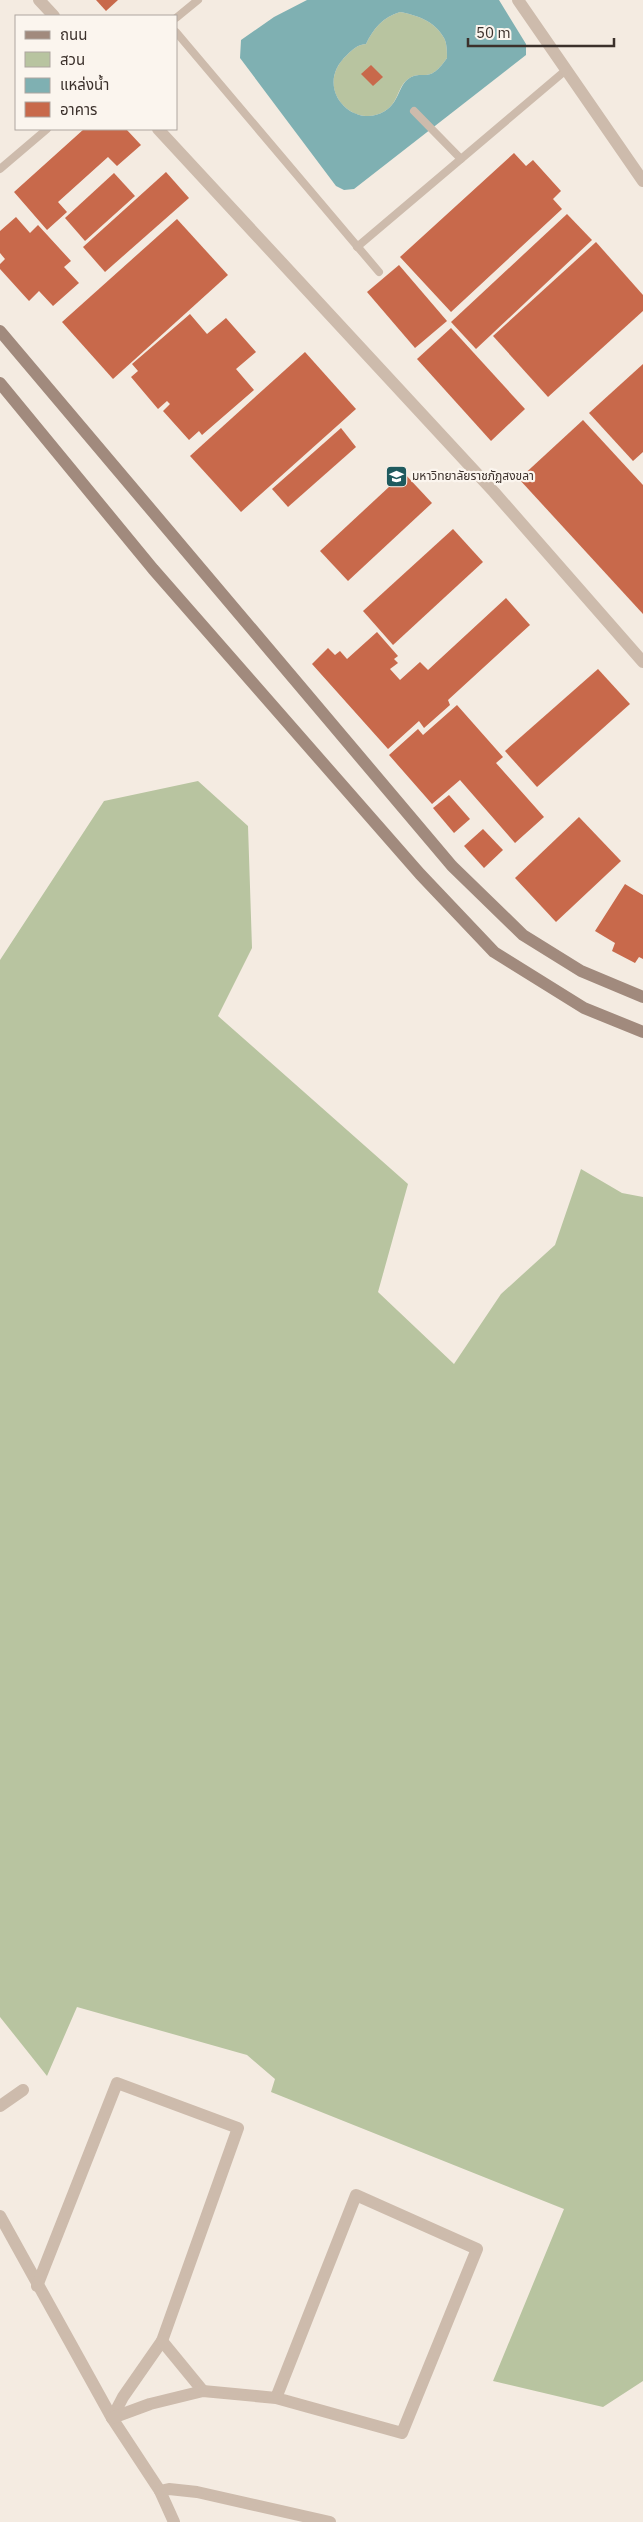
<svg xmlns="http://www.w3.org/2000/svg" width="643" height="2522" font-family="'IBM Plex Sans','Noto Sans Thai',sans-serif">
<style>
.green{fill:#b8c4a0}
.water{fill:#7fb0b2;fill-rule:evenodd}
.building{fill:#c8694b}
.lines{fill:none;stroke-linecap:round;stroke-linejoin:round}
.lane{stroke:#cdbbac;stroke-width:8}
.street{stroke:#cdbbac;stroke-width:12}
.secondary{stroke:#a18a7d;stroke-width:12}
.labels{text-anchor:middle;stroke-width:4.5;stroke-linejoin:round;paint-order:stroke}
.poi-label{font-size:12px;fill:#3b302b;stroke:#fbf5ee;text-anchor:start}
</style>
<rect width="100%" height="100%" fill="#f4ebe1"/>
<g class="green">
<path d="M 400,12 C 416,15 435,21 444,38 C 447,43 447,52 447,58 C 427,87 423,67 407,80 C 397,88 399,102 385,111 C 353,131 312,87 347,55 C 353,49 357,45 366,44 C 373,29 383,17 400,12 Z"/>
<path d="M 198,781 L 248,826 L 252,948 L 218,1016 L 408,1184 L 378,1292 L 454,1364 L 501,1294 L 555,1245 L 581,1169 L 622,1193 L 643,1197 L 643,2381 L 603,2407 L 493,2381 L 564,2209 L 271,2092 L 275,2079 L 247,2055 L 77,2007 L 47,2076 L 0,2017 L 0,960 L 104,801 Z"/>
</g>
<path class="water" d="M 307,0 L 499,0 L 526,44 L 526,55 L 354,189 L 344,190 L 336,186 L 240,58 L 241,40 L 274,17 ZM 400,12 C 416,15 435,21 444,38 C 447,43 447,52 447,58 C 427,87 423,67 407,80 C 398,88 399,102 385,111 C 353,131 312,87 347,55 C 353,49 357,45 366,44 C 373,29 383,17 400,12 Z"/>
<g class="building">
<path d="M 96,0 L 118,0 L 106,11 Z"/>
<path d="M 371,65 L 383,77 L 373,86 L 361,74 Z"/>
<path d="M 84,129 L 126,129 L 141,145 L 117,166 L 108,157 L 58,202 L 67,212 L 47,230 L 14,192 Z"/>
<path d="M 514,153 L 526,166 L 533,160 L 561,191 L 553,199 L 562,209 L 451,312 L 400,257 Z"/>
<path d="M 166,172 L 189,198 L 105,272 L 83,247 Z"/>
<path d="M 114,173 L 135,196 L 85,241 L 65,218 Z"/>
<path d="M 567,214 L 592,240 L 476,349 L 451,322 Z"/>
<path d="M 16,217 L 30,233 L 38,225 L 71,261 L 64,267 L 79,283 L 53,306 L 39,291 L 29,301 L 0,269 L 0,264 L 5,259 L 0,253 L 0,231 Z"/>
<path d="M 177,219 L 228,275 L 113,379 L 62,322 Z"/>
<path d="M 596,242 L 643,295 L 643,311 L 548,397 L 493,336 Z"/>
<path d="M 399,265 L 447,321 L 415,348 L 367,292 Z"/>
<path d="M 190,314 L 207,334 L 226,318 L 256,352 L 236,369 L 254,390 L 202,435 L 199,431 L 189,440 L 163,411 L 170,404 L 167,401 L 158,409 L 131,377 L 138,371 L 132,364 Z"/>
<path d="M 451,328 L 525,409 L 491,441 L 417,359 Z"/>
<path d="M 305,352 L 356,409 L 241,512 L 190,456 Z"/>
<path d="M 643,364 L 643,452 L 633,461 L 589,413 Z"/>
<path d="M 583,420 L 643,485 L 643,614 L 519,479 Z"/>
<path d="M 341,428 L 356,447 L 288,507 L 272,489 Z"/>
<path d="M 404,473 L 432,503 L 348,581 L 320,551 Z"/>
<path d="M 453,529 L 483,562 L 393,645 L 363,611 Z"/>
<path d="M 506,598 L 530,625 L 448,700 L 450,705 L 424,728 L 419,721 L 388,749 L 312,664 L 328,648 L 335,655 L 340,651 L 347,659 L 377,632 L 398,656 L 394,659 L 398,663 L 390,669 L 400,680 L 420,662 L 428,670 Z"/>
<path d="M 598,669 L 630,704 L 537,787 L 505,751 Z"/>
<path d="M 457,705 L 503,757 L 496,763 L 544,817 L 515,843 L 460,780 L 432,804 L 389,755 L 418,729 L 423,735 Z"/>
<path d="M 449,795 L 470,819 L 454,833 L 433,808 Z"/>
<path d="M 579,817 L 621,861 L 556,922 L 515,878 Z"/>
<path d="M 483,829 L 503,850 L 484,868 L 464,846 Z"/>
<path d="M 625,884 L 643,895 L 643,959 L 639,957 L 635,963 L 612,951 L 615,943 L 595,931 Z"/>
</g>
<g class="lines">
<g class="lane">
<path d="M 176,18 L 198,0"/>
<path d="M 176,32 L 379,272"/>
<path d="M 414,111 L 461,159"/>
<path d="M 0,169 L 47,129"/>
<path d="M 357,247 L 566,70"/>
</g>
<g class="street">
<path d="M 39,0 L 54,16"/>
<path d="M 518,0 L 643,181"/>
<path d="M 158,129 L 494,492 L 643,662"/>
<path d="M 0,2106 L 23,2090"/>
<path d="M 0,2216 L 112,2418 L 160,2491 L 169,2489 L 197,2492 L 330,2522"/>
<path d="M 37,2286 L 117,2083 L 238,2128 L 162,2341 L 123,2397 L 112,2418"/>
<path d="M 162,2341 L 203,2391"/>
<path d="M 112,2418 L 150,2404 L 203,2391 L 276,2398 L 356,2195 L 477,2249 L 402,2433 L 276,2398"/>
<path d="M 160,2491 L 174,2522"/>
</g>
<g class="secondary">
<path d="M 0,331 L 452,866 L 523,935 L 581,971 L 643,997"/>
<path d="M 0,383 L 153,569 L 420,874 L 494,952 L 584,1008 L 643,1032"/>
</g>
</g>
<defs>
<symbol id="university-square" viewBox="-11 -11 22 22"><rect x="-9" y="-9" width="18" height="18" rx="4" fill="#1f5a5e" stroke="#fbf5ee"/><path d="M0-5L7-2L0 1L-7-2ZM-4 1L0 2.5L4 1V4Q0 6-4 4Z" fill="#fff"/></symbol>
</defs>
<g fill-rule="evenodd">
<use href="#university-square" x="384" y="464" width="25" height="25"/>
</g>
<g class="labels">
<g class="poi-label">
<text x="412" y="480">มหาวิทยาลัยราชภัฏสงขลา</text>
</g>
</g>
<rect x="15" y="15" width="162" height="115" fill="#fbf5ee" stroke="#aea6a0"/>
<rect x="25" y="31" width="25" height="8" fill="#a18a7d" stroke="#aea6a0"/>
<text x="60" y="40" font-size="15" fill="#3b302b">ถนน</text>
<rect x="25" y="52" width="25" height="15" fill="#b8c4a0" stroke="#aea6a0"/>
<text x="60" y="65" font-size="15" fill="#3b302b">สวน</text>
<rect x="25" y="78" width="25" height="15" fill="#7fb0b2" stroke="#aea6a0"/>
<text x="60" y="90" font-size="15" fill="#3b302b">แหล่งน้ำ</text>
<rect x="25" y="102" width="25" height="15" fill="#c8694b" stroke="#aea6a0"/>
<text x="60" y="115" font-size="15" fill="#3b302b">อาคาร</text>
<path d="M468 38v8h146v-8" fill="none" stroke="#3b302b" stroke-width="2.5"/>
<text x="476" y="38" font-size="15" fill="#3b302b" stroke="#fbf5ee" stroke-width="4" paint-order="stroke">50 m</text>
</svg>
